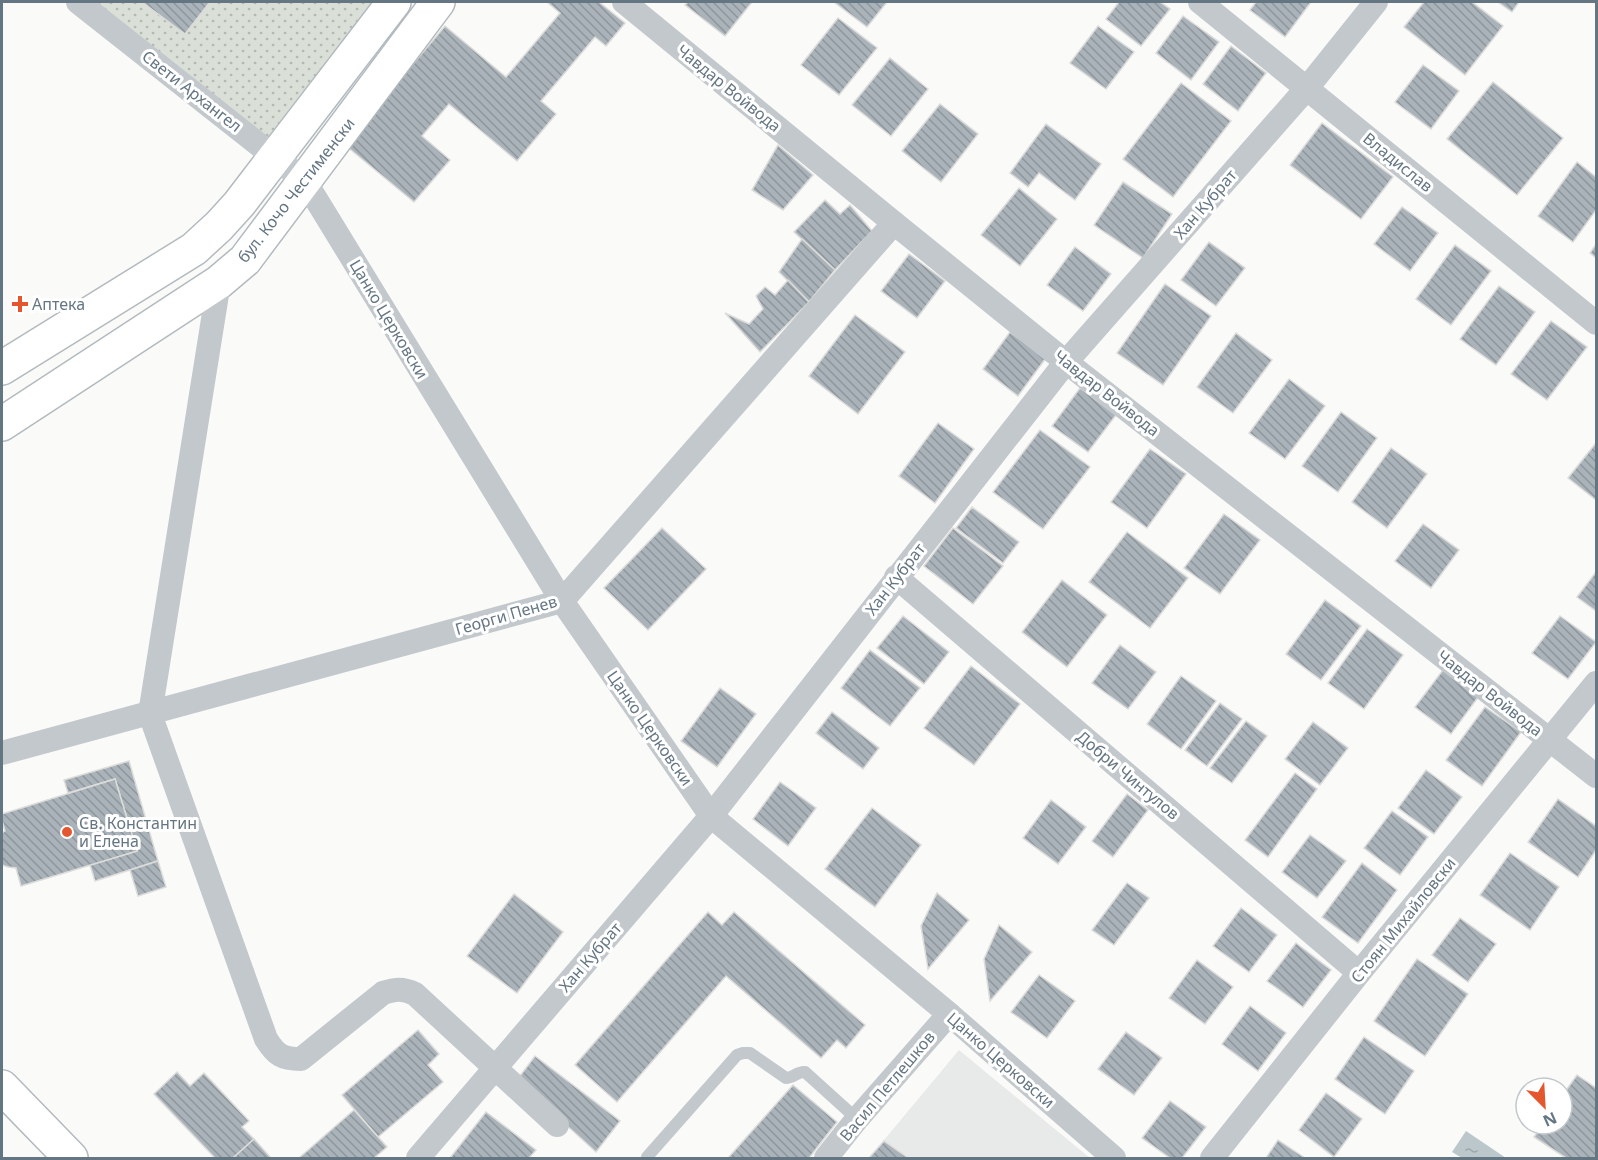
<svg xmlns="http://www.w3.org/2000/svg" width="1598" height="1160" font-family="'Noto Sans',sans-serif">
<style>
.built{fill:#e8e9e9}
.park{fill:url(#park-dots)}
.water{fill:url(#water-ripples)}
.building{fill:url(#building-back-hatch);stroke:#dcdcda;stroke-width:1.5}
.lines{fill:none;stroke-linecap:round;stroke-linejoin:round}
.secondary-casing{stroke:#b3babf;stroke-width:36}
.lane{stroke:#c3c8cc;stroke-width:12}
.street{stroke:#c3c8cc;stroke-width:24}
.secondary{stroke:#fff;stroke-width:33}
.poi-dot{fill:#e4572e;stroke:#fff;stroke-width:2}
.labels{text-anchor:middle;stroke-width:6;stroke-linejoin:round;paint-order:stroke}
.street-label{font-size:16px;fill:#657683;stroke:#fff}
.poi-label{font-size:16px;fill:#657683;stroke:#fff;text-anchor:start}
</style>
<defs>
<pattern id="park-dots" width="8" height="8" patternUnits="userSpaceOnUse" patternTransform="scale(1.5)"><rect width="8" height="8" fill="#dadfd7"/><path d="M2 2h.1M6 6h.1" fill="none" stroke="#b4b9b4" stroke-width="1.8" stroke-linecap="round"/></pattern>
<pattern id="water-ripples" width="26" height="14" patternUnits="userSpaceOnUse" patternTransform="scale(1.5)"><rect width="26" height="14" fill="#bbc7cb"/><path d="M2 4q2-2 4 0t4 0M15 11q2-2 4 0t4 0" fill="none" stroke="#9ca6aa"/></pattern>
<pattern id="building-back-hatch" width="6" height="6" patternUnits="userSpaceOnUse" patternTransform="scale(1.5)"><rect width="6" height="6" fill="#aab3b9"/><path d="M-1 5l2 2M0 0l6 6M5-1l2 2" fill="none" stroke="#8e969c"/></pattern>
</defs>
<rect width="100%" height="100%" fill="#fafaf8"/>
<path class="built" d="M 959,1050 L 1090,1158 L 869,1158 Z"/>
<path class="park" d="M 78,2 L 394,2 L 276,157 Z"/>
<path class="water" d="M 1466,1131 L 1506,1158 L 1462,1158 L 1452,1152 Z"/>
<g class="building">
<path d="M 142,2 L 210,2 L 185,34 Z"/>
<path d="M 547,2 L 599,2 L 625,23 L 606,46 L 595,37 L 541,101 L 556,114 L 517,161 L 449,104 L 422,136 L 450,160 L 414,202 L 345,145 L 445,26 L 506,77 L 560,13 Z"/>
<path d="M 688,2 L 752,2 L 725,36 L 685,5 Z"/>
<path d="M 834,2 L 887,2 L 867,27 Z"/>
<path d="M 1119,2 L 1160,2 L 1170,9 L 1141,46 L 1106,19 Z"/>
<path d="M 1256,2 L 1311,2 L 1285,37 L 1250,10 Z"/>
<path d="M 1424,2 L 1472,2 L 1503,26 L 1465,75 L 1404,27 Z"/>
<path d="M 1498,2 L 1519,2 L 1512,12 Z"/>
<path d="M 1183,16 L 1219,42 L 1191,80 L 1156,53 Z"/>
<path d="M 838,18 L 877,48 L 839,95 L 801,65 Z"/>
<path d="M 1098,26 L 1134,52 L 1106,89 L 1070,63 Z"/>
<path d="M 1231,46 L 1266,73 L 1238,111 L 1203,84 Z"/>
<path d="M 890,58 L 928,89 L 891,136 L 852,105 Z"/>
<path d="M 1423,65 L 1459,91 L 1431,129 L 1395,102 Z"/>
<path d="M 1493,82 L 1563,138 L 1517,195 L 1447,139 Z"/>
<path d="M 1181,83 L 1231,121 L 1173,197 L 1123,159 Z"/>
<path d="M 940,104 L 978,134 L 941,182 L 902,151 Z"/>
<path d="M 1322,123 L 1393,177 L 1361,219 L 1290,165 Z"/>
<path d="M 1046,124 L 1101,164 L 1075,200 L 1039,173 L 1028,187 L 1010,173 Z"/>
<path d="M 778,145 L 813,175 L 783,210 L 752,190 Z"/>
<path d="M 1577,162 L 1596,177 L 1596,210 L 1573,242 L 1538,216 Z"/>
<path d="M 1123,182 L 1172,214 L 1143,258 L 1094,225 Z"/>
<path d="M 1019,188 L 1057,219 L 1020,266 L 981,235 Z"/>
<path d="M 825,200 L 840,214 L 850,205 L 872,231 L 835,270 L 794,232 Z"/>
<path d="M 1402,207 L 1438,233 L 1410,271 L 1374,244 Z"/>
<path d="M 802,239 L 835,270 L 809,302 L 779,272 Z"/>
<path d="M 1209,242 L 1245,268 L 1216,306 L 1181,280 Z"/>
<path d="M 1596,244 L 1596,258 L 1590,253 Z"/>
<path d="M 1455,245 L 1491,271 L 1451,325 L 1416,299 Z"/>
<path d="M 1075,247 L 1111,274 L 1083,311 L 1047,285 Z"/>
<path d="M 909,254 L 945,281 L 917,318 L 881,291 Z"/>
<path d="M 788,280 L 809,302 L 760,352 L 725,313 L 749,324 L 763,309 L 756,296 L 765,287 L 775,295 Z"/>
<path d="M 1165,284 L 1211,316 L 1163,385 L 1117,353 Z"/>
<path d="M 1499,286 L 1535,312 L 1496,365 L 1460,339 Z"/>
<path d="M 855,315 L 905,352 L 858,414 L 809,376 Z"/>
<path d="M 1551,321 L 1587,347 L 1547,400 L 1511,374 Z"/>
<path d="M 1010,332 L 1046,358 L 1018,396 L 983,369 Z"/>
<path d="M 1236,333 L 1272,360 L 1233,413 L 1197,387 Z"/>
<path d="M 1289,379 L 1325,406 L 1285,459 L 1249,433 Z"/>
<path d="M 1080,388 L 1116,415 L 1088,452 L 1052,426 Z"/>
<path d="M 1341,412 L 1377,438 L 1338,492 L 1302,466 Z"/>
<path d="M 938,423 L 974,449 L 935,503 L 899,476 Z"/>
<path d="M 1040,430 L 1090,467 L 1043,529 L 993,492 Z"/>
<path d="M 1596,443 L 1596,500 L 1568,478 Z"/>
<path d="M 1391,448 L 1427,474 L 1387,528 L 1352,502 Z"/>
<path d="M 1150,449 L 1186,474 L 1147,528 L 1111,502 Z"/>
<path d="M 972,507 L 1019,542 L 1003,563 L 956,528 Z"/>
<path d="M 1224,514 L 1260,540 L 1220,594 L 1184,568 Z"/>
<path d="M 1423,524 L 1459,550 L 1431,588 L 1395,561 Z"/>
<path d="M 662,528 L 706,569 L 648,630 L 604,588 Z"/>
<path d="M 953,528 L 1003,566 L 973,604 L 924,566 Z"/>
<path d="M 1127,532 L 1188,578 L 1150,628 L 1089,582 Z"/>
<path d="M 1596,572 L 1596,611 L 1577,597 Z"/>
<path d="M 1062,580 L 1107,615 L 1067,667 L 1022,632 Z"/>
<path d="M 1325,600 L 1361,626 L 1321,680 L 1286,654 Z"/>
<path d="M 903,616 L 949,652 L 924,684 L 877,648 Z"/>
<path d="M 1560,616 L 1596,642 L 1568,679 L 1532,653 Z"/>
<path d="M 1367,629 L 1403,655 L 1364,709 L 1328,683 Z"/>
<path d="M 1120,645 L 1156,672 L 1128,709 L 1092,683 Z"/>
<path d="M 870,650 L 920,688 L 890,726 L 841,688 Z"/>
<path d="M 971,666 L 1020,704 L 974,765 L 924,728 Z"/>
<path d="M 1443,670 L 1479,696 L 1451,734 L 1415,707 Z"/>
<path d="M 1181,676 L 1216,701 L 1181,749 L 1147,724 Z"/>
<path d="M 720,688 L 756,714 L 717,767 L 681,741 Z"/>
<path d="M 1220,703 L 1242,719 L 1207,766 L 1185,750 Z"/>
<path d="M 1485,707 L 1521,732 L 1482,786 L 1446,760 Z"/>
<path d="M 832,712 L 879,748 L 863,769 L 816,733 Z"/>
<path d="M 1246,721 L 1267,736 L 1232,783 L 1210,768 Z"/>
<path d="M 1313,722 L 1348,748 L 1320,785 L 1285,759 Z"/>
<path d="M 129,761 L 158,861 L 95,881 L 90,865 L 137,851 L 115,779 L 68,793 L 64,780 Z"/>
<path d="M 1426,770 L 1462,797 L 1434,834 L 1398,808 Z"/>
<path d="M 1295,773 L 1317,789 L 1268,857 L 1245,840 Z"/>
<path d="M 115,779 L 137,851 L 21,886 L 16,868 L 8,867 L 2,865 L 2,833 L 5,831 L 2,820 L 2,814 Z"/>
<path d="M 780,782 L 816,808 L 788,846 L 753,819 Z"/>
<path d="M 1127,794 L 1148,810 L 1113,857 L 1092,841 Z"/>
<path d="M 1558,799 L 1596,826 L 1596,850 L 1578,877 L 1528,842 Z"/>
<path d="M 1051,800 L 1086,827 L 1058,864 L 1023,838 Z"/>
<path d="M 872,808 L 921,845 L 875,907 L 825,869 Z"/>
<path d="M 1392,811 L 1428,837 L 1400,875 L 1364,848 Z"/>
<path d="M 1310,835 L 1346,861 L 1317,898 L 1282,872 Z"/>
<path d="M 1510,853 L 1559,887 L 1530,930 L 1480,895 Z"/>
<path d="M 158,861 L 166,887 L 138,896 L 130,870 Z"/>
<path d="M 1362,863 L 1397,890 L 1358,943 L 1322,917 Z"/>
<path d="M 1127,883 L 1149,898 L 1114,945 L 1092,930 Z"/>
<path d="M 937,893 L 969,920 L 928,969 L 921,926 Z"/>
<path d="M 514,894 L 563,932 L 517,993 L 467,956 Z"/>
<path d="M 1241,908 L 1277,935 L 1249,972 L 1213,946 Z"/>
<path d="M 708,912 L 722,925 L 734,912 L 865,1025 L 846,1048 L 837,1040 L 821,1058 L 726,976 L 617,1102 L 575,1065 Z"/>
<path d="M 1460,918 L 1496,944 L 1468,982 L 1432,955 Z"/>
<path d="M 999,925 L 1032,952 L 990,1001 L 984,959 Z"/>
<path d="M 1296,943 L 1331,970 L 1303,1007 L 1267,981 Z"/>
<path d="M 1417,959 L 1468,994 L 1425,1056 L 1374,1021 Z"/>
<path d="M 1197,960 L 1233,987 L 1205,1024 L 1169,998 Z"/>
<path d="M 1039,975 L 1075,1001 L 1047,1038 L 1011,1012 Z"/>
<path d="M 1250,1006 L 1286,1033 L 1258,1071 L 1222,1044 Z"/>
<path d="M 418,1030 L 439,1054 L 428,1065 L 443,1082 L 378,1137 L 342,1095 Z"/>
<path d="M 1126,1032 L 1162,1058 L 1134,1095 L 1098,1069 Z"/>
<path d="M 1364,1037 L 1414,1071 L 1385,1114 L 1335,1079 Z"/>
<path d="M 535,1056 L 620,1121 L 596,1152 L 517,1080 Z"/>
<path d="M 177,1072 L 190,1086 L 204,1073 L 249,1121 L 242,1127 L 254,1139 L 233,1158 L 215,1158 L 154,1094 Z"/>
<path d="M 1577,1075 L 1596,1088 L 1596,1156 L 1595,1158 L 1566,1158 L 1534,1137 L 1543,1124 L 1562,1124 L 1562,1096 Z"/>
<path d="M 793,1085 L 837,1122 L 809,1158 L 728,1158 Z"/>
<path d="M 1326,1093 L 1362,1119 L 1334,1157 L 1299,1130 Z"/>
<path d="M 1170,1101 L 1206,1127 L 1182,1158 L 1170,1158 L 1142,1138 Z"/>
<path d="M 354,1110 L 387,1147 L 374,1158 L 299,1158 Z"/>
<path d="M 486,1112 L 536,1150 L 529,1158 L 450,1158 Z"/>
<path d="M 254,1139 L 271,1158 L 233,1158 Z"/>
<path d="M 1278,1140 L 1305,1158 L 1266,1158 Z"/>
<path d="M 884,1141 L 908,1158 L 869,1158 Z"/>
</g>
<g class="lines">
<defs>
<g id="secondary">
<path d="M 2,368 L 194,249 L 219,226 L 239,204 L 394,2"/>
<path d="M 2,424 L 219,282 L 245,260 L 438,2"/>
<path d="M 2,1087 L 71,1158"/>
</g>
</defs>
<use href="#secondary" class="secondary-casing"/>
<path class="lane" d="M 647,1157 L 737,1055 L 743,1053 L 750,1053 L 786,1078 C 793,1078 798,1071 805,1072 L 857,1119"/>
<g class="street">
<path d="M 78,2 L 305,181"/>
<path d="M 624,2 L 894,223 L 1066,362 L 1596,776"/>
<path d="M 1200,2 L 1596,323"/>
<path d="M 311,191 L 562,601 L 711,816 L 949,1014 L 1114,1158"/>
<path d="M 219,282 L 150,714 L 266,1039 C 276,1055 282,1059 301,1059 L 383,993 C 395,989 403,988 415,994 L 557,1125"/>
<path d="M 896,577 L 1359,973"/>
<path d="M 2,753 L 562,601 L 894,223"/>
<path d="M 418,1158 L 711,816 L 1066,362 L 1307,88 L 1376,2"/>
<path d="M 826,1158 L 857,1119 L 949,1014"/>
<path d="M 1212,1158 L 1359,973 L 1596,683"/>
</g>
<use href="#secondary" class="secondary"/>
</g>
<g class="poi-dot">
<path d="M17 295h6v6h6v6h-6v6h-6v-6h-6v-6h6z"/>
<circle cx="67" cy="832" r="6"/>
</g>
<g class="labels">
<g class="street-label">
<text transform="translate(729 88) rotate(39)" y="6">Чавдар Войвода</text>
<text transform="translate(192 91) rotate(38)" y="6">Свети Архангел</text>
<text transform="translate(1398 162) rotate(39)" y="6">Владислав</text>
<text transform="translate(296 190) rotate(-52)" y="6">бул. Кочо Честименски</text>
<text transform="translate(1205 204) rotate(-49)" y="6">Хан Кубрат</text>
<text transform="translate(389 319) rotate(59)" y="6">Цанко Церковски</text>
<text transform="translate(1107 393) rotate(38)" y="6">Чавдар Войвода</text>
<text transform="translate(895 579) rotate(-52)" y="6">Хан Кубрат</text>
<text transform="translate(506 615) rotate(-16)" y="6">Георги Пенев</text>
<text transform="translate(1490 693) rotate(38)" y="6">Чавдар Войвода</text>
<text transform="translate(650 728) rotate(55)" y="6">Цанко Церковски</text>
<text transform="translate(1128 775) rotate(40)" y="6">Добри Чинтулов</text>
<text transform="translate(1403 920) rotate(-51)" y="6">Стоян Михайловски</text>
<text transform="translate(590 957) rotate(-49)" y="6">Хан Кубрат</text>
<text transform="translate(1001 1060) rotate(41)" y="6">Цанко Церковски</text>
<text transform="translate(887 1086) rotate(-50)" y="6">Васил Петлешков</text>
</g>
<g class="poi-label">
<text x="32" y="310">Аптека</text>
<text x="79" y="829">Св. Константин<tspan x="79" dy="18">и Елена</tspan></text>
</g>
</g>
<rect width="1598" height="1160" fill="none" stroke="#657683" stroke-width="6"/>
<g transform="translate(1544 1106) rotate(156)"><circle r="28" fill="#ffffff" stroke="#c1c8cd" stroke-width="1.5"/>
<path d="M0-4.5L10 22L0 15L-10 22Z" fill="#e4572e"/>
<text y="-9" font-size="16" font-weight="bold" text-anchor="middle" fill="#657683">N</text>
</g>
</svg>
